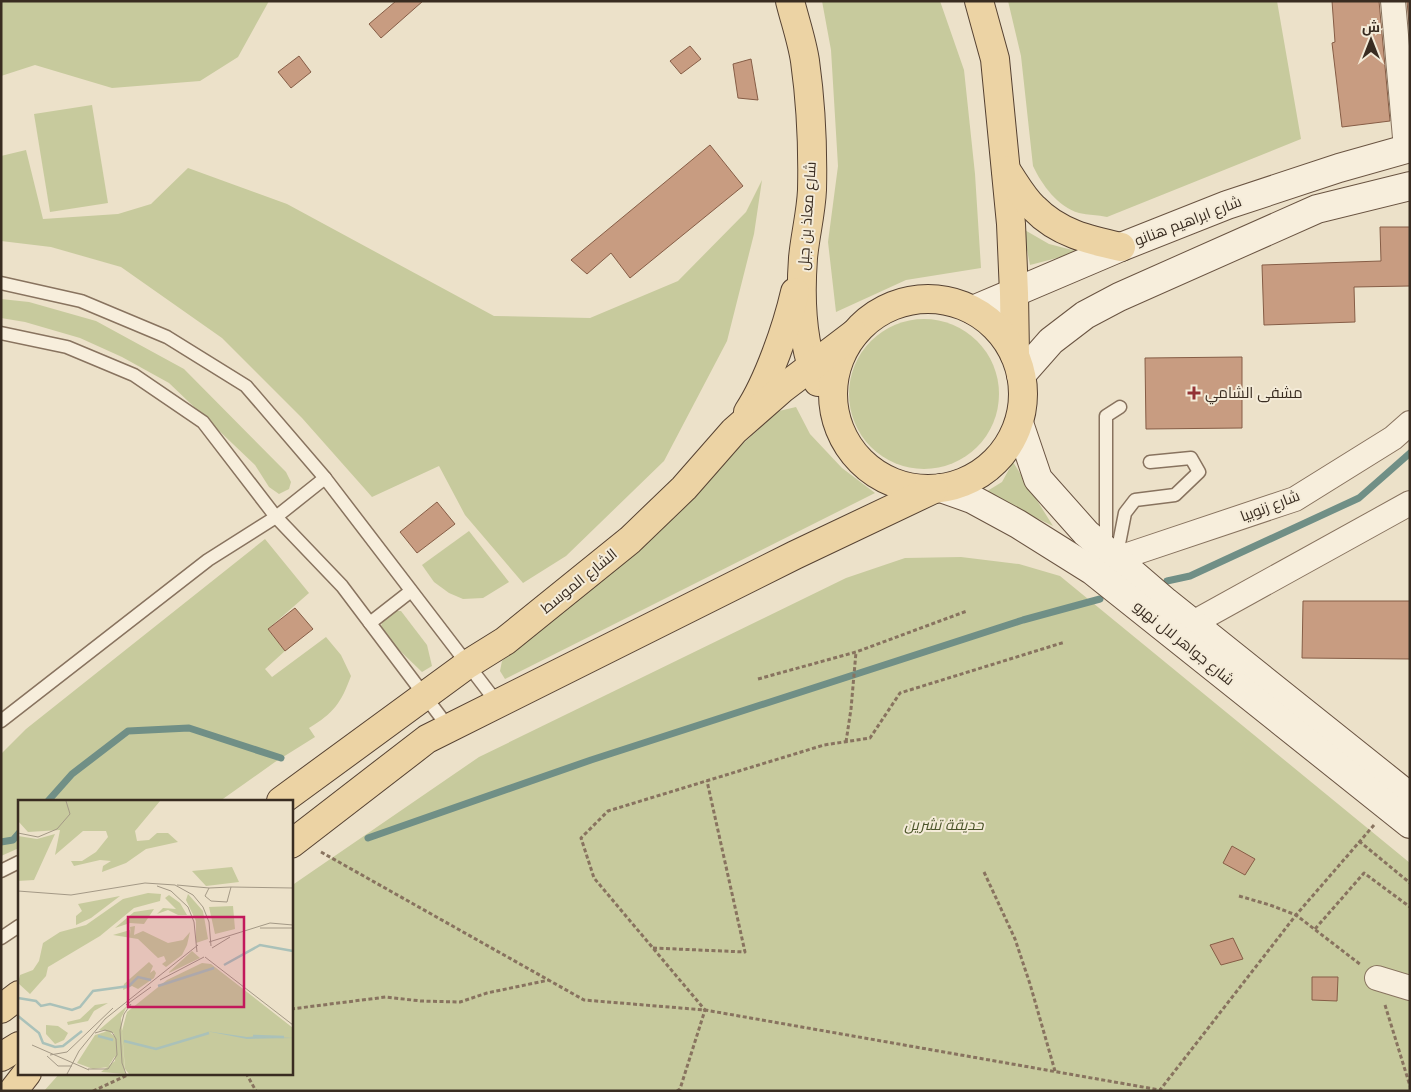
<svg xmlns="http://www.w3.org/2000/svg" width="1411" height="1092" font-family="'Noto Serif',Cairo,serif">
<style>
.green{fill:#c7ca9d}
.lines{fill:none;stroke-linecap:round;stroke-linejoin:round}
.stream{stroke:#708f86;stroke-width:7}
.building{fill:#c89c81;stroke:#865d46}
.lane-casing{stroke:#88735f;stroke-width:15}
.street-casing{stroke:#88735f;stroke-width:26}
.secondary-casing{stroke:#6a5442;stroke-width:30}
.primary-casing{stroke:#564232;stroke-width:30}
.path{stroke:#88735f;stroke-width:3;stroke-dasharray:4 2.5;stroke-linecap:butt}
.lane{stroke:#f7eedc;stroke-width:12}
.street{stroke:#f7eedc;stroke-width:24}
.secondary{stroke:#f7eedc;stroke-width:28}
.primary{stroke:#ecd3a4;stroke-width:28}
.poi-dot{fill:#933236;stroke:#f4ebd8;stroke-width:2}
.labels{text-anchor:middle;stroke-width:4;stroke-linejoin:round;paint-order:stroke}
.street-label{font-size:15px;fill:#392c21;stroke:#f4ebd8}
.poi-label{font-size:15px;fill:#392c21;stroke:#f4ebd8;text-anchor:start}
.park-label{font-size:15px;font-style:italic;fill:#4b5429;stroke:#f4ebd8}
.inset-river{fill:none;stroke:#aac1b9;stroke-width:2.5}
.inset-road{fill:none;stroke:#a49986;stroke-width:1}
.view{fill:#c2185b;fill-opacity:0.15;stroke:#c2185b;stroke-width:2.5}
.inset-edge{fill:none;stroke:#392c21;stroke-width:2.5}
</style>
<rect width="100%" height="100%" fill="#ece1c9"/>
<g class="green">
<path d="M 1,1 L 269,1 L 238,57 L 200,81 L 112,88 L 35,65 L 1,76 Z"/>
<path d="M 822,1 L 940,1 L 964,70 L 975,174 L 981,268 L 906,280 L 836,312 L 828,242 L 838,166 L 831,50 Z"/>
<path d="M 1008,1 L 1277,1 L 1301,139 L 1107,217 C 1098,215 1088,215 1079,213 C 1058,207 1042,185 1033,166 L 1021,56 Z"/>
<path d="M 92,105 L 108,203 L 50,212 L 34,114 Z"/>
<path d="M 26,150 L 43,219 L 118,214 L 151,204 L 188,168 L 287,204 L 494,316 L 590,318 L 678,281 L 746,212 L 762,180 L 754,234 L 727,341 L 664,461 L 566,556 L 523,583 L 465,515 L 439,466 L 372,497 L 302,418 L 222,338 L 121,267 L 51,247 L 1,241 L 1,156 Z"/>
<path d="M 1023,229 L 1049,244 L 1080,252 L 1030,265 Z"/>
<path d="M 1,299 L 29,302 L 96,321 L 184,369 L 286,472 L 291,482 L 289,489 L 279,494 L 269,487 L 255,465 L 169,383 L 122,357 L 80,338 L 25,322 L 1,318 Z"/>
<circle cx="924" cy="394" r="75"/>
<path d="M 796,407 L 810,434 L 842,468 L 875,493 L 505,679 L 500,671 L 502,661 L 779,411 Z"/>
<path d="M 1013,462 L 1053,526 L 984,493 L 1002,482 Z"/>
<path d="M 469,531 L 509,582 L 483,598 L 463,599 L 449,593 L 434,582 L 422,565 Z"/>
<path d="M 265,539 L 309,593 L 268,629 L 285,651 L 265,669 L 272,677 L 326,637 L 341,655 L 351,676 C 341,703 334,713 309,728 L 315,737 L 275,762 L 220,801 L 19,801 L 19,848 L 1,856 L 1,754 L 26,729 Z"/>
<path d="M 961,557 L 1019,564 L 1060,576 L 1410,863 L 1410,1091 L 44,1091 L 60,1073 L 291,1073 L 291,886 L 479,757 L 846,578 L 905,558 Z"/>
<path d="M 392,611 L 401,611 L 427,645 L 432,666 L 422,672 L 395,646 L 381,626 L 385,616 Z"/>
</g>
<g class="lines">
<g class="stream">
<path d="M 1167,581 L 1190,576 L 1359,498 L 1410,453"/>
<path d="M 48,801 L 72,774 L 128,731 L 189,728 L 281,758"/>
<path d="M 368,838 L 591,760 L 1023,620 L 1100,599"/>
<path d="M 1,842 L 13,840 L 19,833"/>
</g>
</g>
<g class="building">
<path d="M 396,1 L 423,1 L 381,38 L 369,24 Z"/>
<path d="M 1332,1 L 1379,1 L 1390,121 L 1342,127 L 1332,43 L 1335,42 Z"/>
<path d="M 1407,1 L 1410,1 L 1410,35 Z"/>
<path d="M 690,46 L 701,59 L 681,74 L 670,61 Z"/>
<path d="M 299,56 L 311,72 L 291,88 L 278,72 Z"/>
<path d="M 751,59 L 758,100 L 738,98 L 733,64 Z"/>
<path d="M 710,145 L 743,186 L 630,278 L 611,253 L 587,274 L 571,260 Z"/>
<path d="M 1380,227 L 1410,227 L 1410,286 L 1354,287 L 1355,322 L 1264,325 L 1262,265 L 1381,261 Z"/>
<path d="M 1242,357 L 1242,428 L 1146,429 L 1145,358 Z"/>
<path d="M 437,502 L 455,524 L 417,553 L 400,532 Z"/>
<path d="M 1303,601 L 1410,601 L 1410,659 L 1302,658 Z"/>
<path d="M 295,608 L 313,629 L 285,651 L 268,629 Z"/>
<path d="M 1232,846 L 1255,859 L 1245,875 L 1223,863 Z"/>
<path d="M 1233,938 L 1243,959 L 1221,965 L 1210,945 Z"/>
<path d="M 1312,977 L 1338,977 L 1337,1001 L 1312,1000 Z"/>
</g>
<g class="lines">
<defs>
<g id="lane">
<path d="M 1,283 L 81,301 L 167,337 L 246,386 L 325,478 L 498,704"/>
<path d="M 1,333 L 67,347 L 134,375 L 203,422 L 276,517 L 342,586 L 449,728"/>
<path d="M 1106,548 L 1106,416 L 1120,407"/>
<path d="M 1116,559 L 1125,513 L 1135,500 L 1175,495 L 1199,472 L 1191,458 L 1150,462"/>
<path d="M 370,623 L 411,591"/>
<path d="M 1,721 L 208,560 L 276,517 L 325,478"/>
<path d="M 1,871 L 19,862"/>
<path d="M 1,938 L 19,926"/>
</g>
<g id="street">
<path d="M 1393,1 L 1406,149"/>
<path d="M 1116,559 L 1295,499 L 1393,438 L 1410,423"/>
<path d="M 1193,623 L 1410,503"/>
<path d="M 1377,978 L 1410,988"/>
</g>
<g id="secondary">
<path d="M 973,310 L 1121,247 L 1227,205 L 1339,168 L 1410,148"/>
<path d="M 1021,375 L 1051,341 L 1085,315 L 1119,297 L 1317,209 L 1410,186"/>
<path d="M 1019,423 L 1038,479 L 1086,533 L 1166,602 L 1410,797"/>
<path d="M 941,488 L 972,499 L 1018,524 L 1093,571 L 1410,824"/>
</g>
<g id="primary">
<path d="M 790,1 C 795,21 802,41 805,61 C 811,104 813,147 812,190 C 811,213 805,236 803,258 C 800,299 801,344 818,382"/>
<path d="M 979,1 L 995,59 L 1011,224 L 1014,293 L 1015,355"/>
<path d="M 1006,170 C 1015,183 1023,198 1034,208 C 1058,233 1089,240 1121,247"/>
<circle cx="928" cy="394" r="95"/>
<path d="M 748,412 C 768,382 787,327 795,292"/>
<path d="M 281,801 L 468,664 L 505,641 L 630,540 L 684,488 L 734,431 L 783,388 L 854,334"/>
<path d="M 291,844 L 427,739 L 795,555 L 934,489"/>
<path d="M 1,1009 L 19,995"/>
<path d="M 1,1057 L 19,1046"/>
<path d="M 13,1091 L 27,1073"/>
</g>
</defs>
<use href="#lane" class="lane-casing"/>
<use href="#street" class="street-casing"/>
<use href="#secondary" class="secondary-casing"/>
<use href="#primary" class="primary-casing"/>
<g class="path">
<path d="M 758,679 L 856,652 L 967,611"/>
<path d="M 846,742 L 851,709 L 856,652"/>
<path d="M 1359,841 L 1410,883"/>
<path d="M 321,852 L 584,1000 L 705,1010 L 1160,1090 L 1296,915 L 1374,825"/>
<path d="M 984,872 L 1015,939 L 1030,984 L 1055,1071"/>
<path d="M 1239,896 L 1270,905 L 1296,915 L 1361,965"/>
<path d="M 1315,929 L 1364,873 L 1410,907"/>
<path d="M 653,948 L 745,952 L 707,781"/>
<path d="M 1385,1005 L 1410,1086"/>
<path d="M 291,1009 L 386,997 L 421,1001 L 460,1002 L 487,993 L 549,980"/>
<path d="M 246,1073 L 256,1091"/>
<path d="M 93,1091 L 132,1073"/>
<path d="M 677,1091 L 680,1089 L 705,1010 L 594,878 L 581,838 L 608,811 L 824,745 L 870,738 L 900,693 L 1065,642"/>
</g>
<use href="#lane" class="lane"/>
<use href="#street" class="street"/>
<use href="#secondary" class="secondary"/>
<use href="#primary" class="primary"/>
</g>
<path class="poi-dot" d="M1191.5 385.5h5v5h5v5h-5v5h-5v-5h-5v-5h5z"/>
<g class="labels">
<g class="street-label">
<text transform="translate(807 216) rotate(-86)" y="5">شارع معاذ بن جبل</text>
<text transform="translate(1188 221) rotate(-21)" y="5">شارع ابراهيم هنانو</text>
<text transform="translate(1270 506) rotate(-21)" y="5">شارع زنوبيا</text>
<text transform="translate(579 581) rotate(-39)" y="5">الشارع الموسط</text>
<text transform="translate(1184 643) rotate(39)" y="5">شارع جواهر لال نهرو</text>
</g>
<g class="poi-label">
<text x="1205" y="398">مشفى الشامي</text>
</g>
<g class="park-label">
<text x="944" y="830">حديقة تشرين</text>
</g>
</g>
<g transform="translate(18 800)">
<rect width="275" height="275" fill="#ece1c9"/>
<path d="M 0,1 L 142,1 L 117,31 L 119,41 L 131,40 L 139,33 L 150,33 L 160,42 L 128,49 L 108,63 L 84,72 L 85,66 L 93,61 L 82,60 L 56,66 L 53,61 L 64,61 L 78,52 L 90,37 L 88,31 L 65,31 L 37,55 L 42,30 L 10,32 L 0,21 ZM 37,34 L 16,80 L 0,81 L 0,36 L 19,39 ZM 214,67 L 221,82 L 188,86 L 174,71 ZM 130,93 L 143,94 L 142,101 L 116,108 L 82,136 L 30,167 L 28,176 L 12,194 L 0,183 L 2,175 L 15,170 L 21,161 L 25,143 L 42,132 L 68,125 L 105,99 ZM 170,94 L 185,111 L 190,139 L 178,143 L 178,121 L 168,100 ZM 151,95 L 162,103 L 169,115 L 160,115 L 150,110 L 139,114 L 145,108 L 158,109 L 147,98 ZM 102,96 L 73,118 L 58,125 L 58,116 L 64,111 L 60,104 ZM 215,106 L 217,129 L 197,134 L 191,107 ZM 136,109 L 126,124 L 112,123 L 97,128 L 116,112 ZM 117,126 L 116,135 L 125,131 L 150,143 L 165,140 L 172,132 L 169,145 L 164,155 L 148,167 L 144,164 L 148,161 L 146,156 L 140,158 L 120,139 L 95,135 L 112,130 L 113,135 L 112,127 ZM 174,151 L 182,158 L 151,173 L 151,172 ZM 131,162 L 135,166 L 132,173 L 136,170 L 138,173 L 136,178 L 120,189 L 114,186 L 105,190 L 106,184 ZM 184,163 L 193,164 L 275,228 L 275,274 L 111,274 L 107,269 L 104,231 L 109,212 L 149,180 ZM 90,203 L 76,211 L 70,221 L 50,225 L 49,222 L 62,219 L 77,205 ZM 109,206 L 103,218 L 107,274 L 83,272 L 97,261 L 96,233 L 81,230 ZM 28,225 L 40,226 L 50,233 L 46,240 L 37,244 L 28,234 ZM 90,231 L 96,236 L 97,256 L 90,267 L 75,269 L 59,263 L 77,235 Z" fill="#c7ca9d"/>
<path d="M 188,231 L 229,237 L 240,236 L 275,238 L 229,239 Z" fill="#aac1b9"/>
<path class="inset-river" d="M 206,165 L 242,145 L 275,151M 140,186 L 196,168M 0,198 L 18,201 L 23,206 L 32,204 L 54,210 L 62,207 L 75,191 L 111,186 L 120,177 L 133,180M 0,216 L 21,233 L 25,243 L 37,247 L 45,246 L 64,231M 80,236 L 95,240M 235,236 L 266,237M 106,241 L 138,249 L 191,233"/>
<path class="inset-road" d="M 0,33 L 20,37 L 39,29 L 52,14 L 48,1M 159,85 L 191,88M 139,86 L 153,91 L 170,107 L 176,122 L 179,152M 213,87 L 209,102 L 193,101 L 187,96 L 191,88 ZM 213,87 L 275,88M 0,91 L 53,95 L 127,83 L 157,85 L 175,95 L 185,107 L 191,122 L 193,146M 242,128 L 275,128M 191,142 L 252,123 L 275,125M 194,148 L 212,137M 187,157 L 275,225M 142,180 L 186,157M 108,205 L 133,187M 14,245 L 71,270M 32,255 L 49,252 L 95,208M 29,256 L 40,266 L 54,266M 70,269 L 90,269 L 99,255 L 98,239 L 94,232 L 87,230 L 77,233M 49,274 L 61,251 L 87,219 L 180,145M 108,274 L 104,263 L 102,230 L 106,214 L 113,204"/>
<path class="view" d="M 110,117 L 226,117 L 226,207 L 110,207 Z"/>
<rect width="275" height="275" class="inset-edge"/>
</g>
<rect width="1411" height="1092" fill="none" stroke="#392c21" stroke-width="5"/>
<g transform="translate(1371 40)" stroke="#f4ebd8" stroke-width="4" paint-order="stroke">
<path d="M0-4L9 19L0 12L-9 19Z" fill="#392c21"/>
<text y="-8" font-size="14" font-weight="bold" text-anchor="middle" fill="#392c21">ش</text>
</g>
</svg>
